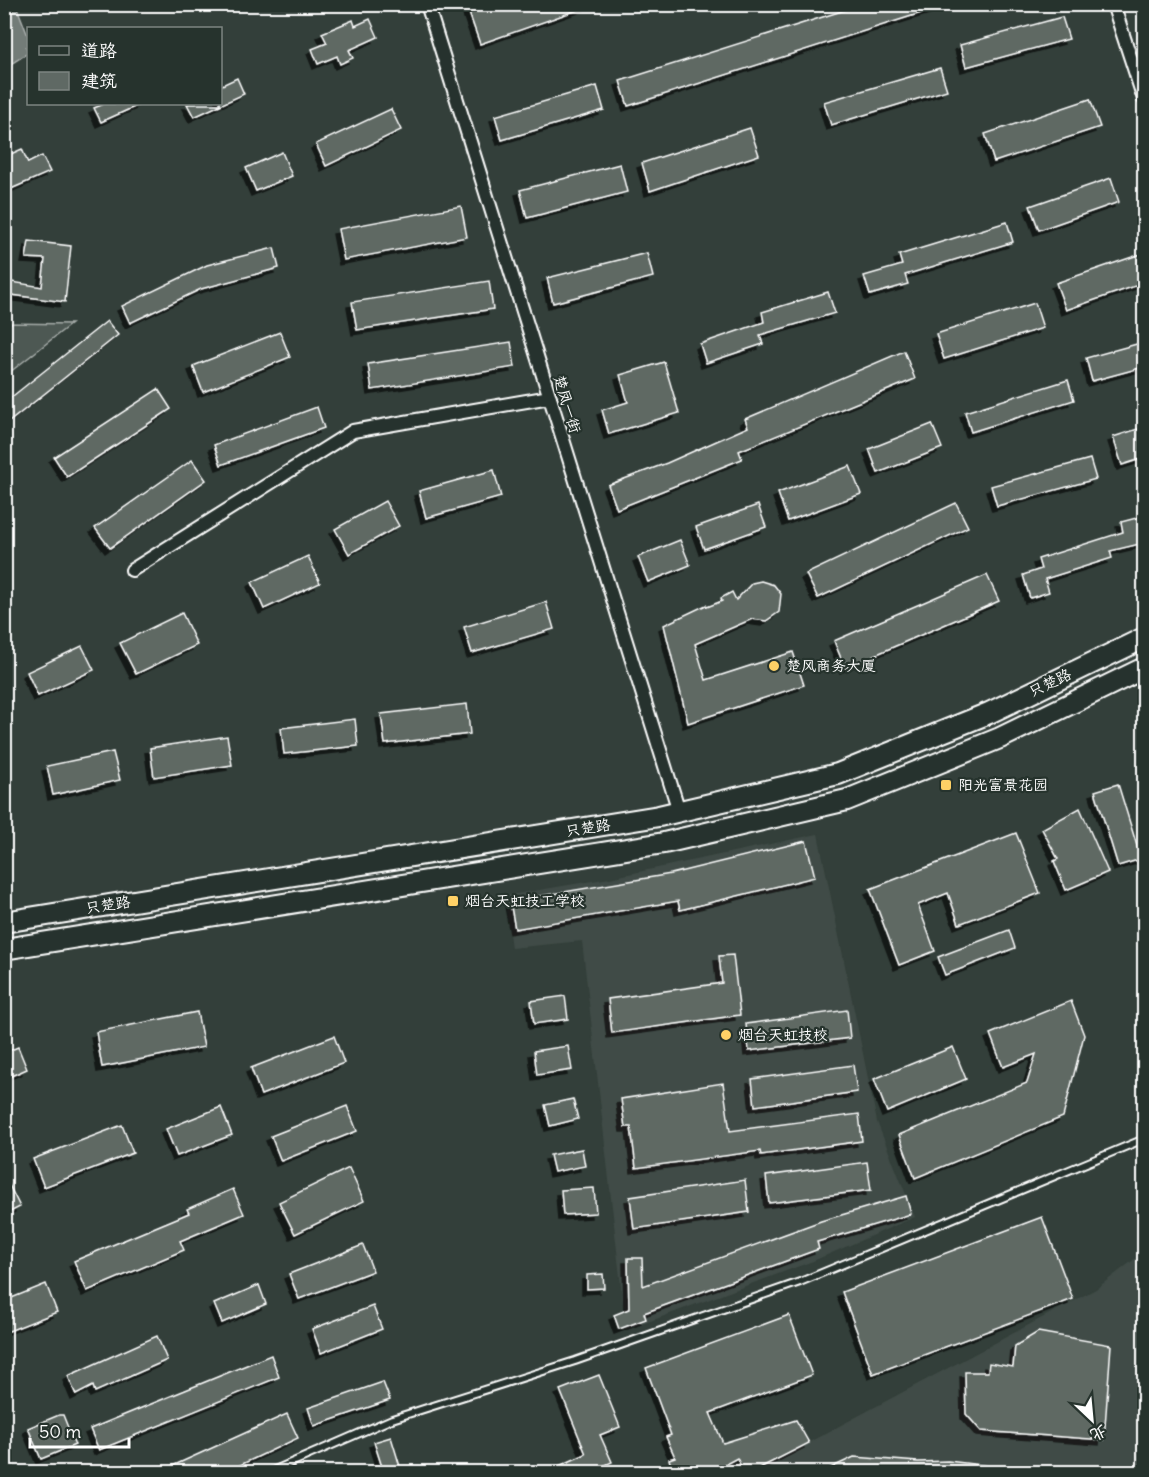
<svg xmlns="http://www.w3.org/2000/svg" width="1149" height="1477" font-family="Delius,'LXGW WenKai TC',sans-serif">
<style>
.built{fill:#404c47}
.green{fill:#4d5853;stroke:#a6aca9;stroke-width:1.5}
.water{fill:#737b78;stroke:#abb0ae;stroke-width:1.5}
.building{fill:#5f6964;stroke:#fff;stroke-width:1.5;filter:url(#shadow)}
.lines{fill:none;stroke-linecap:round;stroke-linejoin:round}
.service-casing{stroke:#fff;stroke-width:10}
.minor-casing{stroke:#fff;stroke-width:16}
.primary-casing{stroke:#fff;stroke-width:24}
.service{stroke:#26332d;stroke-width:6}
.minor{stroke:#26332d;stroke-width:12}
.primary{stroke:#26332d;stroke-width:20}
.poi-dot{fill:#ffd166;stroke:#26332d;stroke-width:2}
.labels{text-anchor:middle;stroke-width:4.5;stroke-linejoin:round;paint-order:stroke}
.street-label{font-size:15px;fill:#fff;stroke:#26332d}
.poi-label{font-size:15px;fill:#fff;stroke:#26332d;text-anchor:start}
</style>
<defs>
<filter id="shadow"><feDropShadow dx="-5" dy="5" stdDeviation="0" flood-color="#0009"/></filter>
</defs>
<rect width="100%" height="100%" fill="#333f3a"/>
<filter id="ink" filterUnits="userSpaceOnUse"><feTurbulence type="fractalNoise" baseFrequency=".0167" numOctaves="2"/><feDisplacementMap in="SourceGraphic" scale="12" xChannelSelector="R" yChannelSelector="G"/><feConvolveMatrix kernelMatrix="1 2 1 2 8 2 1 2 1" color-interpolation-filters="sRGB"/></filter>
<g filter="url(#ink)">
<g class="built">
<path d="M 818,834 L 877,1122 L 915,1217 L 813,1261 L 626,1330 L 582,941 L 511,948 L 504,896 L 610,878 Z"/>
<path d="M 1144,1252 L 1144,1389 L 1140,1472 L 753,1472 L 1096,1289 Z"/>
</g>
<path class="green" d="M 5,323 L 71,324 L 5,376 Z"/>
<path class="water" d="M 4,5 L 16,5 L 28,36 L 28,45 L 26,47 L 28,53 L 5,68 Z"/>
<g class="building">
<path d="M 466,4 L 589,4 L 589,6 L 480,44 Z"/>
<path d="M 864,4 L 939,4 L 940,7 L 628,106 L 620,81 Z"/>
<path d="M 1062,17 L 1069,39 L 966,67 L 960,45 Z"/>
<path d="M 370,19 L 378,37 L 349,50 L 353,58 L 340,64 L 337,56 L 318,64 L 312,49 L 327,43 L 322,33 L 353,20 L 355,26 Z"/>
<path d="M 940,68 L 947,90 L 831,125 L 824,102 Z"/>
<path d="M 237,78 L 244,94 L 194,117 L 187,104 L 220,104 L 220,86 Z"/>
<path d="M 597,86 L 604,110 L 502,140 L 495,116 Z"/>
<path d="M 1090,99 L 1100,127 L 994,162 L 985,134 Z"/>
<path d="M 104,104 L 141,104 L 101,122 L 94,108 Z"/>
<path d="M 391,109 L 401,130 L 326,166 L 316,144 Z"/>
<path d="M 750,128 L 759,155 L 650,191 L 642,163 Z"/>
<path d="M 22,149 L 28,163 L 42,156 L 50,172 L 4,192 L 4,157 Z"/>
<path d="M 282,152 L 292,176 L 256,191 L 246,168 Z"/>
<path d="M 620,164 L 627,192 L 527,218 L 520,190 Z"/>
<path d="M 1111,178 L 1119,202 L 1039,230 L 1030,206 Z"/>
<path d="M 461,206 L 467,237 L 344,260 L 338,229 Z"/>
<path d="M 1007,222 L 1013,242 L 905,275 L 908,284 L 870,295 L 864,276 L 902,265 L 899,255 Z"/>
<path d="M 29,241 L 71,246 L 65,302 L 4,294 L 6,281 L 42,287 L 45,259 L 26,258 Z"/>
<path d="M 274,248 L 279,268 L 201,289 L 130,323 L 122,306 L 207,265 Z"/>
<path d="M 647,253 L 653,277 L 553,303 L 547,278 Z"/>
<path d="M 1141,254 L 1144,264 L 1144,283 L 1066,310 L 1056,283 Z"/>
<path d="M 489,281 L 493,309 L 357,330 L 352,302 Z"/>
<path d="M 828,292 L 835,313 L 760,335 L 763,344 L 706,363 L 700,344 L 764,322 L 762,312 Z"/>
<path d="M 1035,303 L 1043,328 L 944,359 L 936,334 Z"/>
<path d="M 107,321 L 118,335 L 4,426 L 4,403 Z"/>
<path d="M 280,332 L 290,357 L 203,392 L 193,366 Z"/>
<path d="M 511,342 L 515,367 L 372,390 L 368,364 Z"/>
<path d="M 1144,342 L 1144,367 L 1092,381 L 1086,358 Z"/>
<path d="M 904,351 L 915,379 L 739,451 L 742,459 L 617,509 L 608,485 L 667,463 L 748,427 L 745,419 Z"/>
<path d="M 664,362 L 679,413 L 609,434 L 602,410 L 628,402 L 620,375 Z"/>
<path d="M 1068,380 L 1074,400 L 971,432 L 965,412 Z"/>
<path d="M 158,389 L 171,409 L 67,477 L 54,457 Z"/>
<path d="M 317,407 L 324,428 L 221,465 L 214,445 Z"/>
<path d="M 932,424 L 942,448 L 878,473 L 869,449 Z"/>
<path d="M 1144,427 L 1144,458 L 1122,465 L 1113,437 Z"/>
<path d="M 1090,459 L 1096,479 L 997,506 L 991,486 Z"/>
<path d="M 192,460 L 206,480 L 110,548 L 95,528 Z"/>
<path d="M 850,466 L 861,494 L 788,521 L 778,493 Z"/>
<path d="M 494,470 L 501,497 L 426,518 L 419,491 Z"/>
<path d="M 385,501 L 399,526 L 349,554 L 335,529 Z"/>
<path d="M 956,503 L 968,527 L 818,598 L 806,574 Z"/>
<path d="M 758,505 L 766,527 L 704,549 L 696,527 Z"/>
<path d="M 1144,516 L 1144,543 L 1110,551 L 1112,558 L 1045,579 L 1049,592 L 1030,598 L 1023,575 L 1041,569 L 1038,559 L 1123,532 L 1121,522 Z"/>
<path d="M 680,540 L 690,565 L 648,582 L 638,557 Z"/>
<path d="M 308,556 L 320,583 L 264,609 L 252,582 Z"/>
<path d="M 987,575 L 999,601 L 845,668 L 834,641 Z"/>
<path d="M 761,581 L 774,585 L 781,594 L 779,612 L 766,621 L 752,619 L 695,644 L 706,680 L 793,652 L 804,685 L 688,723 L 664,625 L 706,605 L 707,607 L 722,601 L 721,598 L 732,592 L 736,600 L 752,583 Z"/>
<path d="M 546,602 L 554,629 L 472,653 L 464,627 Z"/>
<path d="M 182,613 L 197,645 L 136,674 L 120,643 Z"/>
<path d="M 82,646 L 94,670 L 38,696 L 27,672 Z"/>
<path d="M 467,704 L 470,734 L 385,744 L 381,714 Z"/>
<path d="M 355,719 L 358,746 L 284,754 L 281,728 Z"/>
<path d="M 227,736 L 232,765 L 154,777 L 150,748 Z"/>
<path d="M 113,752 L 120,780 L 53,795 L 47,766 Z"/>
<path d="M 1118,784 L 1141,859 L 1118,866 L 1095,791 Z"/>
<path d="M 1080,808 L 1108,872 L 1066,890 L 1054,861 L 1058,859 L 1042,829 Z"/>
<path d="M 1016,833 L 1040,893 L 959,924 L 948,893 L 918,905 L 935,951 L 899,965 L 870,889 Z"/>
<path d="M 806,841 L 815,877 L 680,910 L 678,901 L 515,929 L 510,901 L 671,874 Z"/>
<path d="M 1009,930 L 1015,948 L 945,975 L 938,957 Z"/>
<path d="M 733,955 L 740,1015 L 612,1033 L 608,999 L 722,983 L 719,956 Z"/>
<path d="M 565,996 L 568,1019 L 534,1024 L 531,1001 Z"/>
<path d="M 1071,1001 L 1084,1035 L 1063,1117 L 915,1178 L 899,1135 L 1027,1083 L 1036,1054 L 1003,1067 L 990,1034 Z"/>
<path d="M 847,1010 L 850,1038 L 749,1051 L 746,1024 Z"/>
<path d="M 197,1012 L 204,1047 L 102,1067 L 96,1032 Z"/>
<path d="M 334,1036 L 344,1063 L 261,1095 L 251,1068 Z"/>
<path d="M 568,1046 L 572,1070 L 537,1075 L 534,1051 Z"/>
<path d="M 18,1047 L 27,1069 L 4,1079 L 4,1053 Z"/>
<path d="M 953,1047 L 966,1079 L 887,1112 L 874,1079 Z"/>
<path d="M 853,1065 L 857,1092 L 755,1106 L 752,1079 Z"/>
<path d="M 723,1083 L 730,1131 L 859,1114 L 862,1141 L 761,1155 L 760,1151 L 636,1168 L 631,1127 L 625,1127 L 621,1099 Z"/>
<path d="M 573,1099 L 578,1119 L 550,1126 L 545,1105 Z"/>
<path d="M 347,1106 L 357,1131 L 281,1161 L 271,1136 Z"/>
<path d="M 221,1107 L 232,1135 L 177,1156 L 166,1129 Z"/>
<path d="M 122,1125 L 133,1153 L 44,1187 L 33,1159 Z"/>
<path d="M 582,1149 L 585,1166 L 554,1172 L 550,1155 Z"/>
<path d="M 867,1162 L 871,1190 L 769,1203 L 766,1176 Z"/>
<path d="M 349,1168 L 364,1201 L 295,1234 L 279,1202 Z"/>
<path d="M 4,1175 L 20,1207 L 4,1215 Z"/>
<path d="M 745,1180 L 749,1212 L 634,1229 L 630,1197 Z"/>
<path d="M 594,1188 L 596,1213 L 563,1215 L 561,1190 Z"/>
<path d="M 233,1189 L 244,1214 L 180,1241 L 184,1250 L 87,1291 L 74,1261 L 189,1213 L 187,1209 Z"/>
<path d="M 906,1196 L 911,1214 L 817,1242 L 819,1249 L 644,1313 L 646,1319 L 619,1329 L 614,1315 L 629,1309 L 628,1258 L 642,1258 L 643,1286 L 821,1221 Z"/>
<path d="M 1042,1217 L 1073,1299 L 873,1374 L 842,1292 Z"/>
<path d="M 363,1245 L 373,1271 L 299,1299 L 289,1274 Z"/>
<path d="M 603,1274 L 604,1288 L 587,1289 L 587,1275 Z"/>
<path d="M 46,1284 L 57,1312 L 4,1333 L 4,1301 Z"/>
<path d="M 259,1285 L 266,1304 L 222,1323 L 214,1304 Z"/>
<path d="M 373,1306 L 382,1329 L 321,1353 L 312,1329 Z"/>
<path d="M 789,1315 L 812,1375 L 710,1413 L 723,1443 L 796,1420 L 809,1443 L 750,1473 L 744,1473 L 737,1458 L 709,1473 L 673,1473 L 669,1459 L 675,1457 L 666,1437 L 671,1435 L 646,1368 Z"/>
<path d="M 1038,1332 L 1111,1345 L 1104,1440 L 981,1431 L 966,1414 L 965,1372 L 988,1372 L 989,1363 L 1013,1367 L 1015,1346 Z"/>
<path d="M 157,1336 L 167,1360 L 95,1392 L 93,1386 L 76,1395 L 68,1376 Z"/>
<path d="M 271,1355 L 279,1377 L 99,1450 L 90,1429 Z"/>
<path d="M 599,1375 L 620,1427 L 600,1435 L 612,1462 L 588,1473 L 543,1473 L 586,1454 L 560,1390 Z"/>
<path d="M 383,1382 L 390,1400 L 314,1426 L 308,1408 Z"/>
<path d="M 287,1414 L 298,1438 L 223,1473 L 157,1473 Z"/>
<path d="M 59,1415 L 63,1415 L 75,1445 L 41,1459 L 28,1428 Z"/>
<path d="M 391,1437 L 402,1473 L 384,1473 L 374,1442 Z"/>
<path d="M 854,1457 L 918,1462 L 948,1461 L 989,1466 L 989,1473 L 820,1473 Z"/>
</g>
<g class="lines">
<defs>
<path id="service" d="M 270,1472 L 392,1419 L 575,1361 L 800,1282 L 1144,1139"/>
<g id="minor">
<path d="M 427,4 L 679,811"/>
<path d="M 1113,4 L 1144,99"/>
<path d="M 132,570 L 353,431 L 550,397"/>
</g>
<g id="primary">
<path d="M 4,922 L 659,816 L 838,774 L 989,713 L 1144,638"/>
<path d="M 4,949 L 664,843 L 847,800 L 1000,738 L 1144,668"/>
</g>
</defs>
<use href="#service" class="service-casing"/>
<use href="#minor" class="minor-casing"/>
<use href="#primary" class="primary-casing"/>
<use href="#service" class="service"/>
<use href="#minor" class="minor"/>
<use href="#primary" class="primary"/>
</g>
</g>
<g class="poi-dot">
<circle cx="774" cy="666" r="6"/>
<rect x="940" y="779" width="12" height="12" rx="3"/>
<rect x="447" y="895" width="12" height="12" rx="3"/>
<circle cx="726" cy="1035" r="6"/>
</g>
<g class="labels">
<g class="street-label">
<text transform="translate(567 404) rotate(73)" y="5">楚凤一街</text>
<text transform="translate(1050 683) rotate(-26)" y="5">只楚路</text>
<text transform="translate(588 828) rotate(-9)" y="5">只楚路</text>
<text transform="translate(108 905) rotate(-9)" y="5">只楚路</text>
</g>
<g class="poi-label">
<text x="786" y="671">楚风商务大厦</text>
<text x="958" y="790">阳光富景花园</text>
<text x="465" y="906">烟台天虹技工学校</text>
<text x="738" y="1040">烟台天虹技校</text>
</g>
</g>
<rect width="1149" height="1477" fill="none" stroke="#26332d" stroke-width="24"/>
<rect x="12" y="12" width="1125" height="1453" fill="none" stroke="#fff" stroke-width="2" filter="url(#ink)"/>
<rect x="27" y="27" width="195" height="78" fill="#26332d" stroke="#7d8581" stroke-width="1.5"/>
<rect x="39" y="46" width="30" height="9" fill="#26332d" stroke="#7d8581" stroke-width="1.5"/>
<text x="81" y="57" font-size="18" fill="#ffffff">道路</text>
<rect x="39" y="72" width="30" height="18" fill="#5f6964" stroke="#7d8581" stroke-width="1.5"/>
<text x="81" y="87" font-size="18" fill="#ffffff">建筑</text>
<g transform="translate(1092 1420) rotate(154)" stroke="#26332d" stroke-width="4.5" paint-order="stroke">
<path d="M0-4.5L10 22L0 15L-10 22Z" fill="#ffffff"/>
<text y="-9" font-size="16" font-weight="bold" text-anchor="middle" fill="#ffffff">北</text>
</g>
<path d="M30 1438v9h99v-9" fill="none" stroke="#ffffff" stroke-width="3"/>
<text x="39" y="1438" font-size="18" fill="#ffffff" stroke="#26332d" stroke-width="4.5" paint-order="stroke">50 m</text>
</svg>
